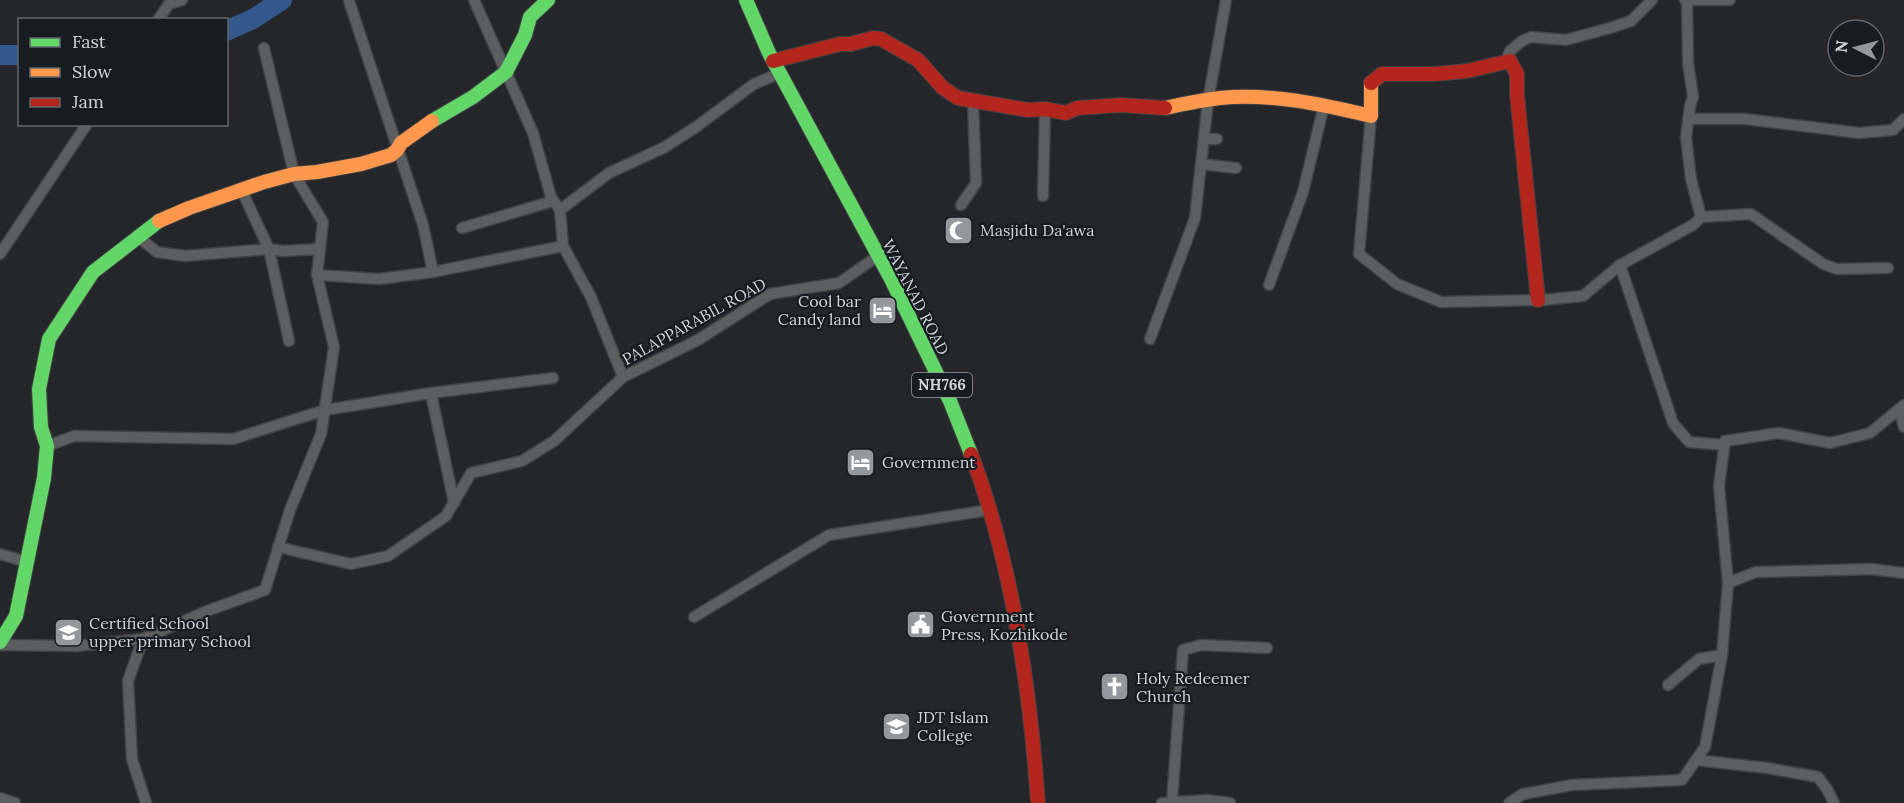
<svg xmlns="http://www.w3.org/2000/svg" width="1904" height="803" font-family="Lora,serif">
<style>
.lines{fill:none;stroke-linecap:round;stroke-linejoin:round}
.river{stroke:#33588c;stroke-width:20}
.street-casing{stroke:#404245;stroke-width:13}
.fast-casing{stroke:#404245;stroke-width:16}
.slow-casing{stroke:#404245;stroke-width:16}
.jam-casing{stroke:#404245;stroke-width:16}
.street{stroke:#5c5e60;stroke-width:10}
.fast{stroke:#63d668;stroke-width:14}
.slow{stroke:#ff974d;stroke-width:14}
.jam{stroke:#b3261e;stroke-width:14}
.labels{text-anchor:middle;stroke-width:4.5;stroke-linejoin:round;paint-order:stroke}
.shield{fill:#171c23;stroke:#989da2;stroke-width:1.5}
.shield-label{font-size:15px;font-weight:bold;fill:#d0d4d8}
.poi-label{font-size:16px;fill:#d0d4d8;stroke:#171c23;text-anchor:start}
.street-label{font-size:16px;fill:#d0d4d8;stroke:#171c23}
</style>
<rect width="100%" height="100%" fill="#242629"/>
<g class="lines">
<g class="river">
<path d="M 226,31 L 253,19 L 282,0"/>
<path d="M 0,55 L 20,55"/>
</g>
<defs>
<g id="street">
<path d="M 474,0 L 533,133 L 551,197 L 560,210"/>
<path d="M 1685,0 L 1730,0"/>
<path d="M 1687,0 L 1688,63 L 1693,97 L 1690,106 L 1686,137 L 1691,179 L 1701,217"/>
<path d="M 349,1 L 423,225 L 433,272"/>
<path d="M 158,20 L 169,4 L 182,0"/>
<path d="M 1510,61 L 1508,56 L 1510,51 L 1522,41 L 1531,37 L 1566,40 L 1610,28 L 1631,21 L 1652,0"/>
<path d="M 1371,116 L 1359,254 L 1397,284 L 1441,302 L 1542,300 L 1583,296 L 1620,265 L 1693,225 L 1701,217 L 1751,214 L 1823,264 L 1837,269 L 1888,268"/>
<path d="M 1688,119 L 1745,119 L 1859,133 L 1893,130 L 1904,119"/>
<path d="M 1204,139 L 1217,139"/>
<path d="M 1201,164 L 1236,168"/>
<path d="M 242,191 L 269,249 L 289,341"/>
<path d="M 1043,196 L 1045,109"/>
<path d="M 961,205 L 976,183 L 973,101"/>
<path d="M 560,210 L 609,173 L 665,147 L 696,127 L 754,84 L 780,73"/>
<path d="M 560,210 L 563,246 L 591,297 L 623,377"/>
<path d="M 462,228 L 553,201"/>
<path d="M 137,236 L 157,252 L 185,256 L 269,249 L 282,251 L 320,249"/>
<path d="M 0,254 L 87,124"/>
<path d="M 1620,265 L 1673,423 L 1689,442 L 1725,445"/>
<path d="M 317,275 L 379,279 L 433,272 L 563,246"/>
<path d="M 1269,285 L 1303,192 L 1324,105"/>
<path d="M 1150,339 L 1195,218 L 1208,101 L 1226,0"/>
<path d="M 431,393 L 454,503"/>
<path d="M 1899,409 L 1904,427"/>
<path d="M 47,446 L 74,436 L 233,439 L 325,410 L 431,393 L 553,378"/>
<path d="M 278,547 L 351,564 L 388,556 L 446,516 L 471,473 L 522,461 L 554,441 L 623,377 L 698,340 L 770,294 L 839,283 L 878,256"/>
<path d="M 0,554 L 27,562"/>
<path d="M 1728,583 L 1756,572 L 1872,569 L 1904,573"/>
<path d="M 694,617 L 829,535 L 989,510"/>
<path d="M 143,639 L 128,681 L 132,759 L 146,803"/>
<path d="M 0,645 L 76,646 L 143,639 L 207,611 L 265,590 L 290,510 L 321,434 L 334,347 L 317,275 L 323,222 L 294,174 L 264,48"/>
<path d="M 1668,685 L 1699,659 L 1722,655"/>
<path d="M 1696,760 L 1767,768 L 1818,777 L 1827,789 L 1834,803"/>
<path d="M 0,798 L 15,803"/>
<path d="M 1172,802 L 1183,650 L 1201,645 L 1267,648"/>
<path d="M 1162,803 L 1207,800 L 1230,803"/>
<path d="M 1509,803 L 1523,794 L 1572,785 L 1682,780 L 1705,747 L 1722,655 L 1728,583 L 1719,486 L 1725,441 L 1779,433 L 1830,443 L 1870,433 L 1904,405"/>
</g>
<g id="fast">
<path d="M 746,0 L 769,53 L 891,279 L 950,401 L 971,454"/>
<path d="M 432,121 L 473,97 L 506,72 L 525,35 L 530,17 L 548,0"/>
<path d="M 0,642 L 16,616 L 44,478 L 47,446 L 41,427 L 39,389 L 49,339 L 93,272 L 159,221"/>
</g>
<g id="slow">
<path d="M 1165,108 C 1183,104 1202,100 1220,98 C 1271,93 1321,104 1371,116 L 1371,83"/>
<path d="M 159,221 L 189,208 L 264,182 L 294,174 L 317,172 L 361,164 L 391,155 L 397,150 L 401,143 L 432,121"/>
</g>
<g id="jam">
<path d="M 773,61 L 840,44 L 851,44 L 873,38 L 881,39 L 918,60 L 943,88 L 958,98 L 1028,110 L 1045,109 L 1066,113 L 1077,108 L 1121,105 L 1165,108"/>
<path d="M 1371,83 L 1382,74 L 1435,74 L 1467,71 L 1510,61 L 1517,74 L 1517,95 L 1538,300"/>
<path d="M 971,454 C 1012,562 1030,688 1038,803"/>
</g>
</defs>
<use href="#street" class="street-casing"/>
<use href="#fast" class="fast-casing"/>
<use href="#slow" class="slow-casing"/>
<use href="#jam" class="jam-casing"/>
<use href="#street" class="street"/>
<use href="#fast" class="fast"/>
<use href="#slow" class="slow"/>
<use href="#jam" class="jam"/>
</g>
<defs>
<symbol id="mosque-square" viewBox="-11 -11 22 22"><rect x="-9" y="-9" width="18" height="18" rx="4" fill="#94979b" stroke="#171c23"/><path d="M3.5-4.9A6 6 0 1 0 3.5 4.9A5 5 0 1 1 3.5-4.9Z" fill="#fff"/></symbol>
<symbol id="hotel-square" viewBox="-11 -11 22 22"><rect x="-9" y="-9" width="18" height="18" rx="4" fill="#94979b" stroke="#171c23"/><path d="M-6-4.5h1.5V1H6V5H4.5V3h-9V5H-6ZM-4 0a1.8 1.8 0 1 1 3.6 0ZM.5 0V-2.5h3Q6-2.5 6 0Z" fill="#fff"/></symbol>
<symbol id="civic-square" viewBox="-11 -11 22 22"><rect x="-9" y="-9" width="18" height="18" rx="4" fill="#94979b" stroke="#171c23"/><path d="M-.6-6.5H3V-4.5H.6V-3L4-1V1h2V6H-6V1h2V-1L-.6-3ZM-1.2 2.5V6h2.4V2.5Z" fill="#fff"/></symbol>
<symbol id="school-square" viewBox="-11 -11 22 22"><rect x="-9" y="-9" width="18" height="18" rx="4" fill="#94979b" stroke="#171c23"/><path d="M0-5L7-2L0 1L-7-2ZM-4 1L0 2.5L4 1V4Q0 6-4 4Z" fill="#fff"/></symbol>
<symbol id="church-square" viewBox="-11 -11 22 22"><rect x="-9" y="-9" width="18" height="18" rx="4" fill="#94979b" stroke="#171c23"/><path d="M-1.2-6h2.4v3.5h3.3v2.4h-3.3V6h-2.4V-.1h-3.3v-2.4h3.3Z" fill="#fff"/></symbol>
<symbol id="university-square" viewBox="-11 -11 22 22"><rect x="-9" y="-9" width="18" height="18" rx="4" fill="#94979b" stroke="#171c23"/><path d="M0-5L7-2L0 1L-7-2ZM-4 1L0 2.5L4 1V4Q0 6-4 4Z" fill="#fff"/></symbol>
</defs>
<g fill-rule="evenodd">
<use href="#mosque-square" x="942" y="214" width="33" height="33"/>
<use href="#hotel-square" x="866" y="294" width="33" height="33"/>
<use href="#hotel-square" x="844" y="446" width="33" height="33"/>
<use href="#civic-square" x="904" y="608" width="33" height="33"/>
<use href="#school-square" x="52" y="616" width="33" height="33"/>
<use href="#church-square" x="1098" y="670" width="33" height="33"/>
<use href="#university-square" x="880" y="710" width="33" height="33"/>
</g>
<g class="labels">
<rect class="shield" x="912" y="373" width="60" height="24" rx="4.5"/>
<g class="shield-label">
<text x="942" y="390">NH766</text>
</g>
<g class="poi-label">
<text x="980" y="236">Masjidu Da'awa</text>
<text x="861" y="307" text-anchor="end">Cool bar<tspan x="861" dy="18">Candy land</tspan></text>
<text x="882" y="468">Government</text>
<text x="941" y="622">Government<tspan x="941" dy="18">Press, Kozhikode</tspan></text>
<text x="89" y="629">Certified School<tspan x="89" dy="18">upper primary School</tspan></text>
<text x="1136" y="684">Holy Redeemer<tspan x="1136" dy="18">Church</tspan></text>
<text x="917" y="723">JDT Islam<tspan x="917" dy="18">College</tspan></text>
</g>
<g class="street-label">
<text transform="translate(916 297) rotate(63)" y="6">WAYANAD ROAD</text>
<text transform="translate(694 321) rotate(-29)" y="6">PALAPPARABIL ROAD</text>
</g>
</g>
<rect x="18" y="18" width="210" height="108" fill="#171c23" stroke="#61666b" stroke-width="1.5"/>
<rect x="30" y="38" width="30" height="9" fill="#63d668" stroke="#61666b" stroke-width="1.5"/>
<text x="72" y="48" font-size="18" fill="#d0d4d8">Fast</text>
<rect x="30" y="68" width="30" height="9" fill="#ff974d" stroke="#61666b" stroke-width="1.5"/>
<text x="72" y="78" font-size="18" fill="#d0d4d8">Slow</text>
<rect x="30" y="98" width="30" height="9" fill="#b3261e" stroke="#61666b" stroke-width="1.5"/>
<text x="72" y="108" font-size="18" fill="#d0d4d8">Jam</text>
<g transform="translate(1856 48) rotate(276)"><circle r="28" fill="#171c23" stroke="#61666b" stroke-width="1.5"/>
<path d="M0-4.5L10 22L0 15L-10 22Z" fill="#94979b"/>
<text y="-9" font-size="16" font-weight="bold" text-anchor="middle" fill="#d0d4d8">N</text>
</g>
</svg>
